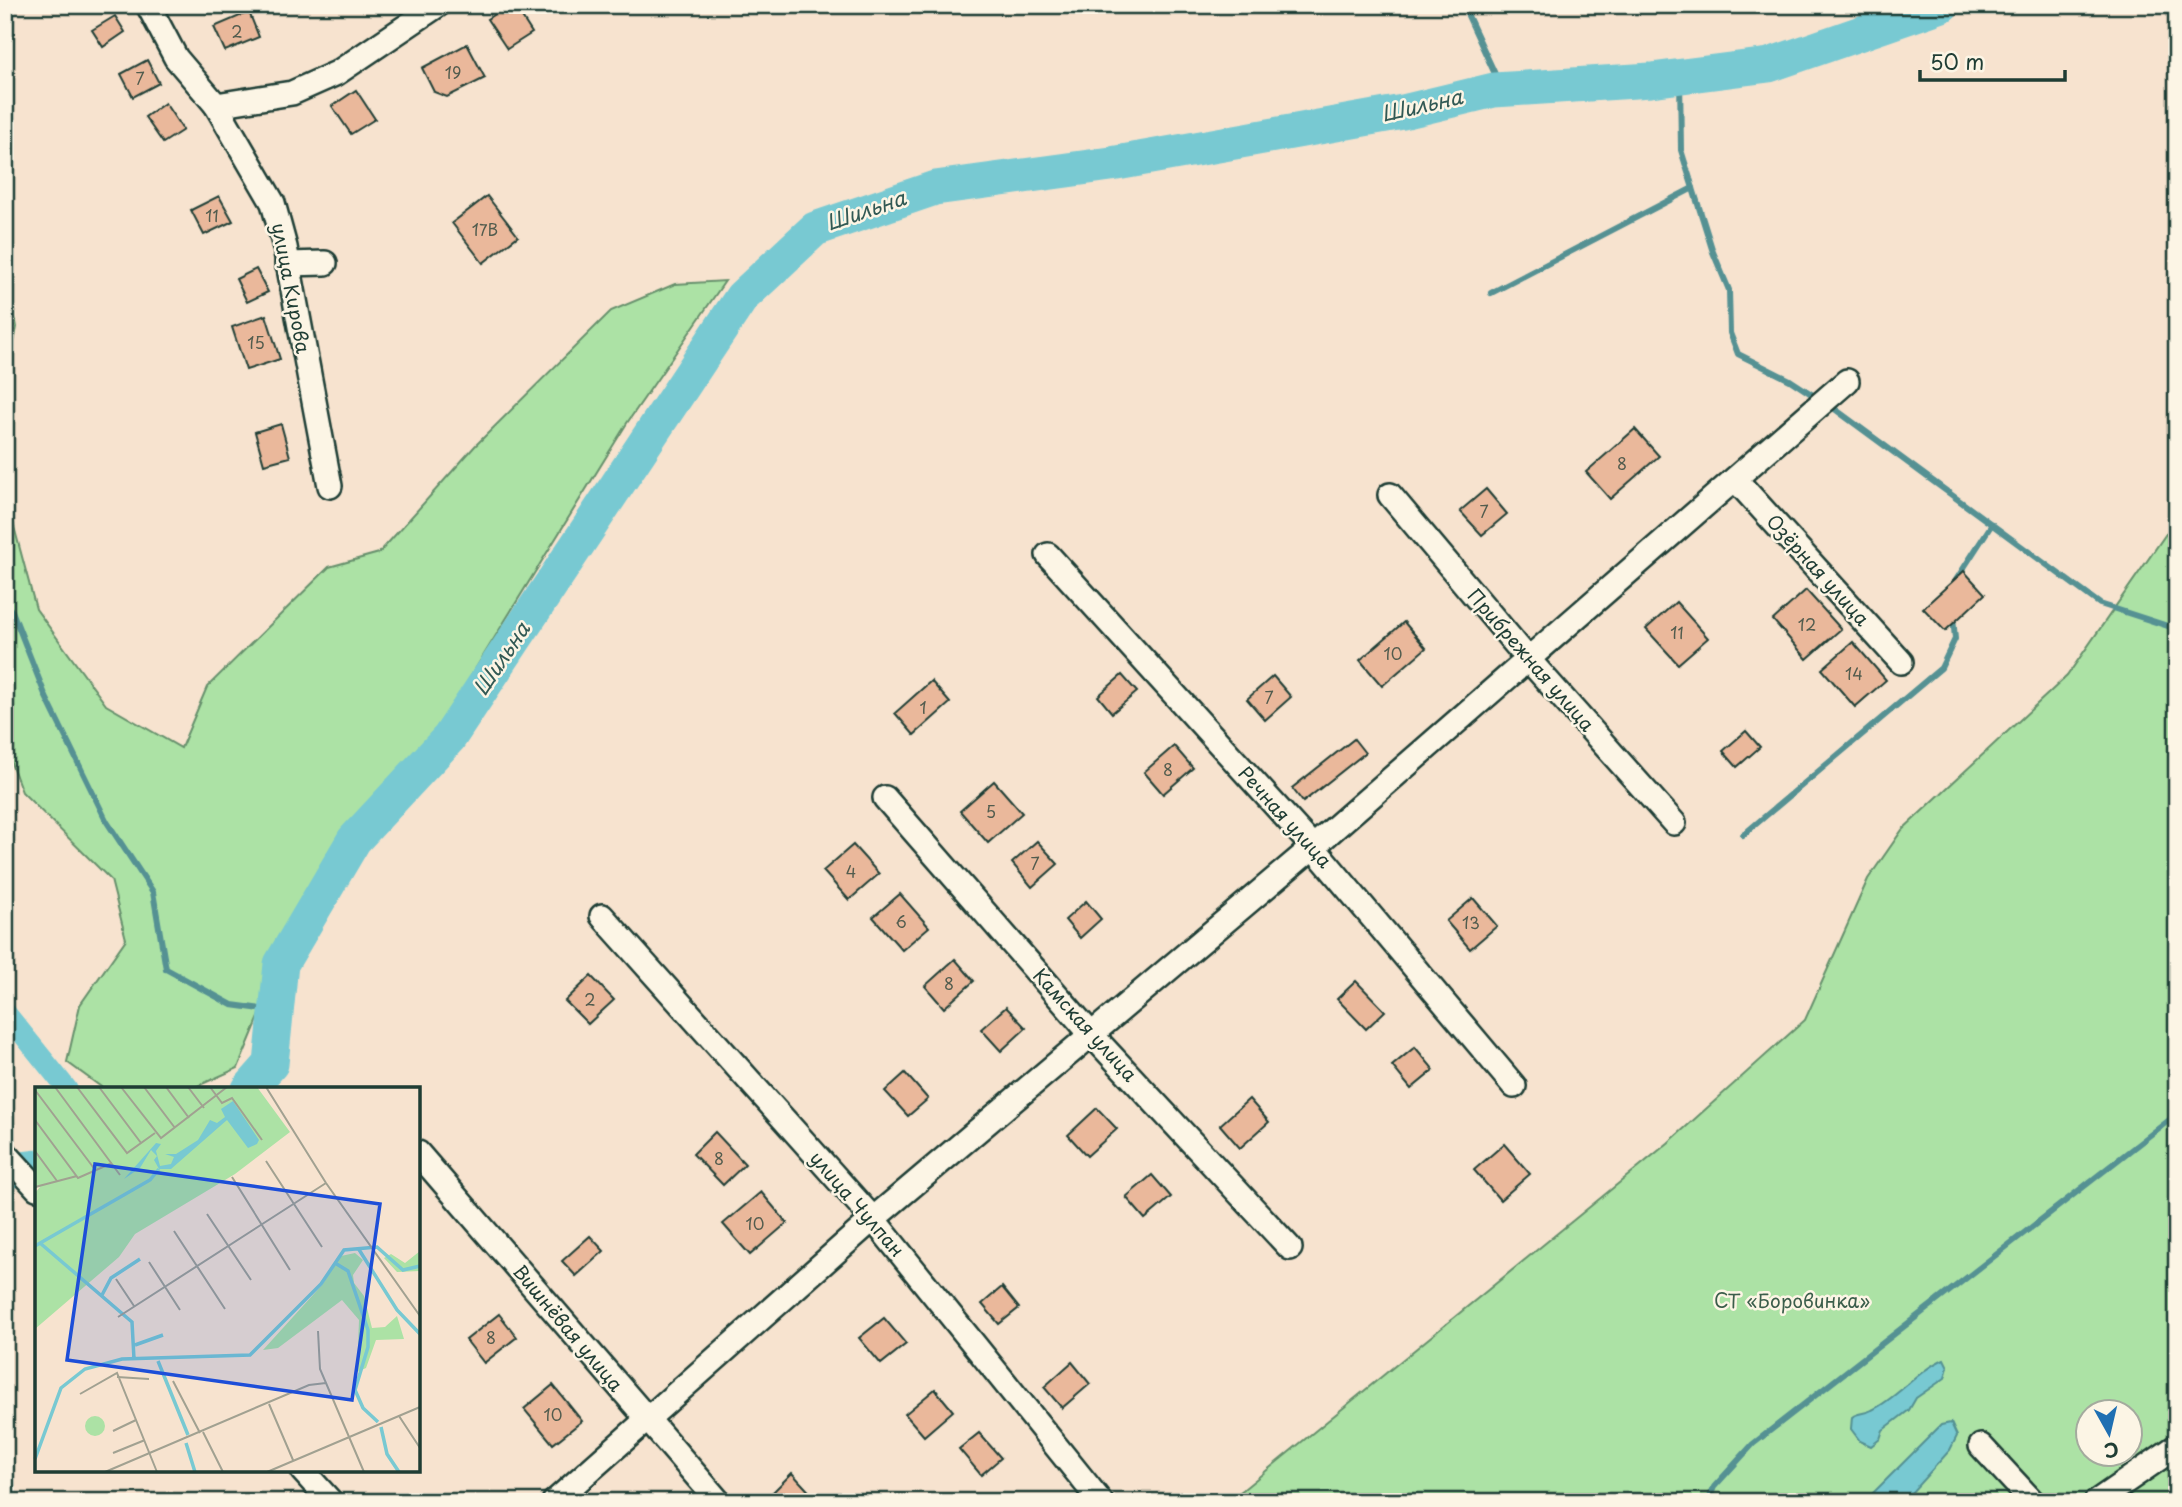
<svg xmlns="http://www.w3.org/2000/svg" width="2182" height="1507" font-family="'Playpen Sans',sans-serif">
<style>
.green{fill:#ace2a5;stroke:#66906c;stroke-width:2;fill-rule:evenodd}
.water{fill:#78c9d2;stroke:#549193;stroke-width:2}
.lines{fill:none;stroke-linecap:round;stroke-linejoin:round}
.stream{stroke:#549193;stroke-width:6}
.canal{stroke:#78c9d2;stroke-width:21}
.river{stroke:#78c9d2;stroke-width:35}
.building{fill:#eab89b;stroke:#1f3d34;stroke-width:2}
.minor-casing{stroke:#1f3d34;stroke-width:28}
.minor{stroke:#fcf5e5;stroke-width:23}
.labels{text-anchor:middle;stroke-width:5;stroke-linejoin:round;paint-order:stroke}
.number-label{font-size:16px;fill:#525c4e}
.street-label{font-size:19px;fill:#1f3d34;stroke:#fcf5e5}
.park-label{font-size:19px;fill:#3b5e4b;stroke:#fcf5e5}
.water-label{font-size:21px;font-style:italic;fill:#315954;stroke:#fcf5e5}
.inset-river{fill:none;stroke:#78c9d2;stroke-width:3.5}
.inset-road{fill:none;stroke:#a1a191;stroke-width:2}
.view{fill:#1d4ed8;fill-opacity:0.15;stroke:#1d4ed8;stroke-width:3.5}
.inset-edge{fill:none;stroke:#1f3d34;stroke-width:3.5}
</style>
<rect width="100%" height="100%" fill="#f7e3cf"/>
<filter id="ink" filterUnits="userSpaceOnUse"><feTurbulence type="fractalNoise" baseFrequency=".0143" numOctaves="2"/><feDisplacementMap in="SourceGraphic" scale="14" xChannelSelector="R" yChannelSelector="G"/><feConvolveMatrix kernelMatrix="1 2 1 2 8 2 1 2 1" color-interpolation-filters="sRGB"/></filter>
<g filter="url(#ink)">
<g class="green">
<path d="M 5,268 L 17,327 L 5,387 Z"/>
<path d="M 725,281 L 627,423 L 435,734 L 347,834 L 281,964 L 238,1068 L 191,1089 L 104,1089 L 67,1062 L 80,1005 L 126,939 L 111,880 L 22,792 L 5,747 L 5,493 L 36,609 L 106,705 L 181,748 L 207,687 L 329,567 L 379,553 L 475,446 L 611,311 L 675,284 Z"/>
<path d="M 2177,518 L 2177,1502 L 1228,1502 L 1668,1143 L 1805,1020 L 1868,879 L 1902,830 L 2067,676 ZM 2088,1412 L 2130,1412 L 2130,1454 L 2088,1454 Z"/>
</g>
<g class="water">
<path d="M 1944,1359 L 1948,1367 L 1945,1378 L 1916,1398 L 1909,1410 L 1883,1430 L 1880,1439 L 1871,1446 L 1860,1441 L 1851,1429 L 1852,1417 C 1859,1412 1865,1414 1872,1410 C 1896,1399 1917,1371 1944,1359 Z"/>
<path d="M 1951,1423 L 1957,1436 L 1950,1450 L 1903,1502 L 1864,1502 L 1941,1425 Z"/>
</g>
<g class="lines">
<g class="stream">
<path d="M 1463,5 L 1502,89"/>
<path d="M 1680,76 L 1681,150 L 1713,252 L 1729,290 L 1730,333 L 1738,354 L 1790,380 L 1819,399"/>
<path d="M 1491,293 L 1693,188"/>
<path d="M 1828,404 L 2100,604 L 2177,629"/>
<path d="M 1956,580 L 1992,524"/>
<path d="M 5,604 L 12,611 L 46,697 L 107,822 L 153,892 L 166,969 L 232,1005 L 276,1011"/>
<path d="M 1743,835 L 1941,668 L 1955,639 L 1953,617"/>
<path d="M 1708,1502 L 1714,1487 L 1753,1444 L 2177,1114"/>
</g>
<path class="canal" d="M 5,1012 L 67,1089"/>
<g class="river">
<path d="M 249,1089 L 271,1064 L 281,964 L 354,840 L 449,738 L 742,297 L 815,229 L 935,188 L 1111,164 L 1403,112 L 1494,90 L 1651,80 L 1769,65 L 1942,5"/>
<path d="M 5,1171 L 37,1167"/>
</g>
</g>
<g class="building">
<path d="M 508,5 L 514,5 L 532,33 L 507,49 L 487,19 Z"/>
<path d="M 249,12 L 259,37 L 225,51 L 214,27 Z"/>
<path d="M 115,16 L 125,32 L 103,47 L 92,30 Z"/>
<path d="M 467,44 L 485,78 L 447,97 L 434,92 L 422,68 Z"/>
<path d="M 147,60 L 159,83 L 133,97 L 121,74 Z"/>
<path d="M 356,90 L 375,119 L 351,134 L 332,106 Z"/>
<path d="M 165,103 L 183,130 L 163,143 L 145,117 Z"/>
<path d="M 219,196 L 233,221 L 204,235 L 191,210 Z"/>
<path d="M 487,196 L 518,236 L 483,263 L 452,223 Z"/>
<path d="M 256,269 L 268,292 L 247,302 L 236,279 Z"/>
<path d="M 266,315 L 280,359 L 246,370 L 232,327 Z"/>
<path d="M 281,424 L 290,457 L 264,464 L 255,432 Z"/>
<path d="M 1635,429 L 1659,456 L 1610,499 L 1586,472 Z"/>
<path d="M 1486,489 L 1507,514 L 1482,535 L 1460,511 Z"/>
<path d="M 1964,571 L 1985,594 L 1945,631 L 1923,608 Z"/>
<path d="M 1806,590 L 1841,629 L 1807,659 L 1773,620 Z"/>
<path d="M 1676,602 L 1708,638 L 1678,664 L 1646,629 Z"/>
<path d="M 1404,622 L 1426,648 L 1382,686 L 1360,660 Z"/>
<path d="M 1853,642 L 1886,680 L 1855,707 L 1822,669 Z"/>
<path d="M 1122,675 L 1137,692 L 1112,713 L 1098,696 Z"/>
<path d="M 1273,676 L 1291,697 L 1265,720 L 1247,699 Z"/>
<path d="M 931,681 L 950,703 L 914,735 L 895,713 Z"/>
<path d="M 1746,731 L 1760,747 L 1737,767 L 1723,751 Z"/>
<path d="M 1354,739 L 1365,753 L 1303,802 L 1292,788 Z"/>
<path d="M 1174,746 L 1193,768 L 1163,794 L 1144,772 Z"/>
<path d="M 994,781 L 1022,813 L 988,843 L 960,811 Z"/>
<path d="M 1037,841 L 1058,864 L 1032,887 L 1012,863 Z"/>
<path d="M 853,845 L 879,874 L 849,900 L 823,871 Z"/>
<path d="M 900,894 L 929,927 L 902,950 L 873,917 Z"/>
<path d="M 1473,898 L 1497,926 L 1470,949 L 1446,921 Z"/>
<path d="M 1086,901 L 1101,919 L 1080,938 L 1065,920 Z"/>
<path d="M 955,959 L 974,981 L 944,1008 L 925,986 Z"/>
<path d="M 591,976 L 614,1000 L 588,1024 L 565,1001 Z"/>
<path d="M 1356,981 L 1385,1011 L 1366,1029 L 1337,999 Z"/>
<path d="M 1006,1007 L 1026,1028 L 1001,1051 L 981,1029 Z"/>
<path d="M 1415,1047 L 1434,1070 L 1411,1089 L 1392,1066 Z"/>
<path d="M 905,1073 L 928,1099 L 908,1116 L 885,1091 Z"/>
<path d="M 1249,1099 L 1269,1122 L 1240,1148 L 1220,1125 Z"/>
<path d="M 1097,1108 L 1117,1129 L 1087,1156 L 1068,1135 Z"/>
<path d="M 715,1132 L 745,1164 L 723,1185 L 693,1154 Z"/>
<path d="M 1504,1144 L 1530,1174 L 1500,1200 L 1474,1170 Z"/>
<path d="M 1152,1175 L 1171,1197 L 1145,1219 L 1126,1197 Z"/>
<path d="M 761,1192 L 787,1223 L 750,1255 L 723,1224 Z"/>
<path d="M 590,1236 L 604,1251 L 576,1276 L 562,1261 Z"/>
<path d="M 1002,1287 L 1019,1308 L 999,1324 L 982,1304 Z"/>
<path d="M 499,1314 L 517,1337 L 484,1363 L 466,1340 Z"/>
<path d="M 884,1318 L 906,1344 L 881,1364 L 859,1338 Z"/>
<path d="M 1072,1362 L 1090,1384 L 1062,1408 L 1044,1387 Z"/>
<path d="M 553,1385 L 582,1421 L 553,1444 L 524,1409 Z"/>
<path d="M 935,1389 L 953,1411 L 924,1436 L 905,1414 Z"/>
<path d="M 979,1433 L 1001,1458 L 981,1475 L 959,1449 Z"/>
<path d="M 792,1473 L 814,1497 L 808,1502 L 763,1502 Z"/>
</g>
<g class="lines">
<defs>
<g id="minor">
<path d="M 148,5 L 176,58 L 216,105 L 273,203 L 285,247 L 330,486"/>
<path d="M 216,105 L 292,93 L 337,73 L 438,5"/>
<path d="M 287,264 L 325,263"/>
<path d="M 1735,479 L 1901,662"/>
<path d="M 1390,495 L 1528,659 L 1674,823"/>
<path d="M 1048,555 L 1313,847 L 1514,1086"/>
<path d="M 885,798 L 1091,1034 L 1290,1248"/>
<path d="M 602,916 L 873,1219 L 1101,1502"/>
<path d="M 5,1153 L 37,1188"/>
<path d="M 418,1153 L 719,1502"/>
<path d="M 1981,1446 L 2033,1502"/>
<path d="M 302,1470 L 331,1502"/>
<path d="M 554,1502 L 873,1219 L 1313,847 L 1847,381"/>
<path d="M 2096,1502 L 2177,1446"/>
</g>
</defs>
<use href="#minor" class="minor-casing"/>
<use href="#minor" class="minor"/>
</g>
</g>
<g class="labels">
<g class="number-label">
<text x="237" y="38">2</text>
<text x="453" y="79">19</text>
<text x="140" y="85">7</text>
<text x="212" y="222">11</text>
<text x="485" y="236">17В</text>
<text x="256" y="349">15</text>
<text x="1622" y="470">8</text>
<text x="1484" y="518">7</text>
<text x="1807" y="631">12</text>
<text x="1677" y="639">11</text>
<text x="1393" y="660">10</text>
<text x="1854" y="680">14</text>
<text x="1269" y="704">7</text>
<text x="923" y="714">1</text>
<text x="1168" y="776">8</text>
<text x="991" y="818">5</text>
<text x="1035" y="870">7</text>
<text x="851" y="878">4</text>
<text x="901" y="928">6</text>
<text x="1471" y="929">13</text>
<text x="949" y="990">8</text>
<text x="590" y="1006">2</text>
<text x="719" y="1165">8</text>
<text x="755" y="1230">10</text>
<text x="491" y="1344">8</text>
<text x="553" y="1421">10</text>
</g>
<g class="street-label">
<text transform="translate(291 288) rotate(79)" y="7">улица Кирова</text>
<text transform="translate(1818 570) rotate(48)" y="7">Озёрная улица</text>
<text transform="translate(1531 660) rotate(49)" y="7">Прибрежная улица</text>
<text transform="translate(1285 817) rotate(48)" y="7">Речная улица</text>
<text transform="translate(1085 1025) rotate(48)" y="7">Камская улица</text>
<text transform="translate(857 1204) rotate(49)" y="7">улица Чулпан</text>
<text transform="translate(568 1328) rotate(50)" y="7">Вишнёвая улица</text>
</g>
<g class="park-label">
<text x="1792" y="1308">СТ «Боровинка»</text>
</g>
<g class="water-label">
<text transform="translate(1422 106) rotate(-13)" y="7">Шильна</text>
<text transform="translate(866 211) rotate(-19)" y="7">Шильна</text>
<text transform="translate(502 659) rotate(-56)" y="7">Шильна</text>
</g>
</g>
<g transform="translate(35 1087)">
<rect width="385" height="385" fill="#f7e3cf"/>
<path d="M 0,0 L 222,0 L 255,45 L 200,87 L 100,147 L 84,170 L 0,242 L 0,106 L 5,100 L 0,101 ZM 385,164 L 385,184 L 362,185 L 349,171 L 356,167 L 370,176 ZM 320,166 L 328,173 L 318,188 L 319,196 L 329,209 L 337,241 L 350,240 L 362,229 L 369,252 L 341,253 L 331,281 L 322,285 L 324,233 L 307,213 L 243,261 L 228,263 L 287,198 L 306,169 ZM50 339a10 10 0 1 1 20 0a10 10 0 1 1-20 0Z" fill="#ace2a5"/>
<path d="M 198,14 L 224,53 L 222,57 L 213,61 L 192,33 L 136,82 L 124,82 L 119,73 L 122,69 L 116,63 L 105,81 L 89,92 L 121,56 L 126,57 L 121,64 L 125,79 L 136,77 L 139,70 L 130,67 L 141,67 L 163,53 L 175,33 L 182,36 L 190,30 L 186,22 Z" fill="#78c9d2"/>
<path class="inset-river" d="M 5,156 L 97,235 L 99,272M 0,159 L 115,93 L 124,82M 323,161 L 362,223 L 385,247M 300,176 L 313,184 L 333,243 L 333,260 L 320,303 L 328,321 L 343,335M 67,208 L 76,191 L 105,172M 100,258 L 128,248M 123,274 L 153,348M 346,340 L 352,367 L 364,385M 151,356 L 160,385M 0,372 L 26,301 L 50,282 L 87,272 L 215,268 L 286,197 L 309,163 L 342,160 L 368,183 L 385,179"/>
<path class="inset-road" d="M 20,0 L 85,88M 42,0 L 92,66 L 120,46M 64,0 L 106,56M 86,0 L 126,51 L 192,0M 109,0 L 140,41M 131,0 L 154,31M 153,0 L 169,21M 175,0 L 187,16 L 197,11 L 227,53M 231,0 L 291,96 L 385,229M 0,3 L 61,84M 0,33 L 43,91 L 77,76M 0,64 L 22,94M 231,74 L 287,160M 197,90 L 255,183M 0,100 L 42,89M 172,127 L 216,193M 139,144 L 190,222M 114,175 L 145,223M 81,192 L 99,219M 83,230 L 291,96M 283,244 L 285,282 L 329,385M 82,290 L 114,292M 138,294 L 165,346M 45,307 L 82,286 L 122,385M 234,317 L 258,373M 364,329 L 385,361M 78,344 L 101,333M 168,345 L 188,385M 78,366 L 110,353M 70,385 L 274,298 L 291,296M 232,385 L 385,320"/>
<path class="view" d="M 60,77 L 345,117 L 317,313 L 32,273 Z"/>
<rect width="385" height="385" class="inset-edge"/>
</g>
<rect width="2182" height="1507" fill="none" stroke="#fcf5e5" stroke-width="28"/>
<rect x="14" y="14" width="2154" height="1479" fill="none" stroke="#1f3d34" stroke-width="2.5" filter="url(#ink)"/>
<g transform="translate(2109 1433) rotate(172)"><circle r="33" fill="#fcf5e5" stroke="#a4ab9e" stroke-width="2"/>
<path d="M0-5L12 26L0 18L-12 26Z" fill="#1f6fb2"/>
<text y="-10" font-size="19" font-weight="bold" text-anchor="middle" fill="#1f3d34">С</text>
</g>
<path d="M1920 70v10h145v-10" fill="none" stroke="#1f3d34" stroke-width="3.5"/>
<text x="1930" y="70" font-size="21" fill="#1f3d34" stroke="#fcf5e5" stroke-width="5" paint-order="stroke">50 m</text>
</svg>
